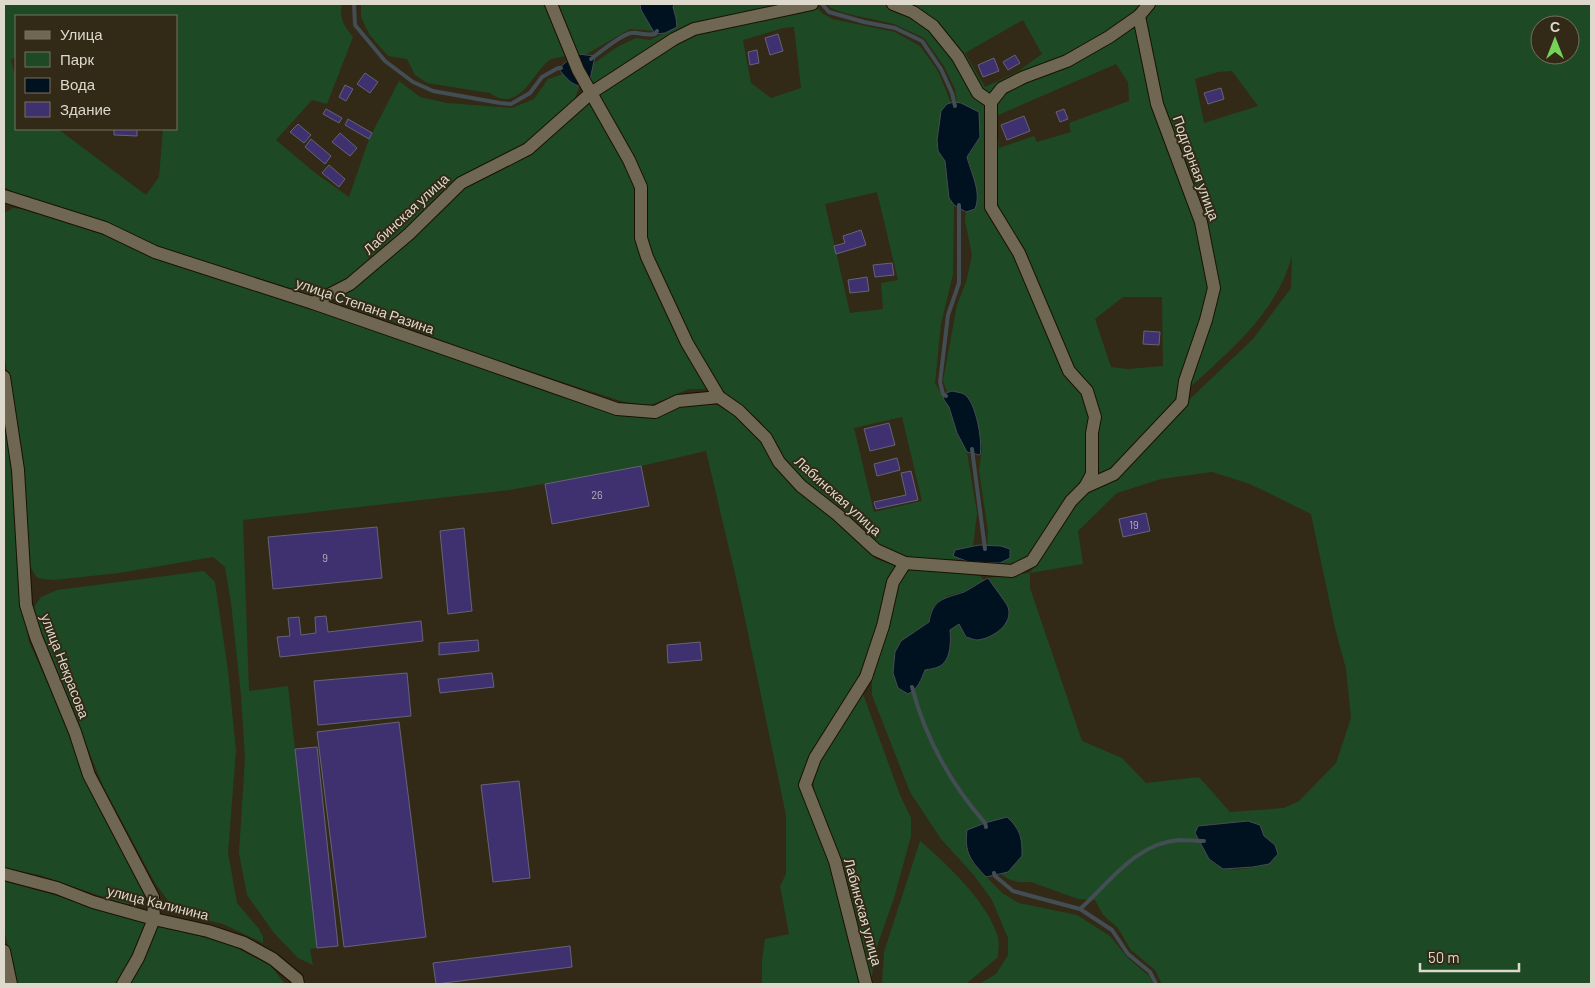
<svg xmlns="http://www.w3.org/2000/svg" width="1595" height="988" font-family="Barlow,sans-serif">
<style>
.green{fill:#1d4a25;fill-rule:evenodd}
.water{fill:#001120;stroke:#434d54}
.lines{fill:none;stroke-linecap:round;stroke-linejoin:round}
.stream{stroke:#434d54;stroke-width:4}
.building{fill:#3f316f;stroke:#656378}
.street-casing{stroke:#191202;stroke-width:14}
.street{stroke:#706752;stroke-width:12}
.labels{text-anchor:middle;stroke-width:4;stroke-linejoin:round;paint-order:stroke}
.number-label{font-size:11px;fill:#b6afb6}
.street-label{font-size:14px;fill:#ded9cd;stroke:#322a16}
</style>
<rect width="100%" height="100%" fill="#322a16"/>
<g class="green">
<path d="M 4,4 L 342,4 C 339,18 344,26 353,37 L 327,104 L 312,100 L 276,140 L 314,172 L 349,197 L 369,139 L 399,81 L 420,97 L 447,103 L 512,108 L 534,99 L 548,79 L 563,74 L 570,81 L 579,87 L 574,101 L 522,149 L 457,182 L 399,237 L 346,282 L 304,296 L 161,247 L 94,218 L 17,194 L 4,187 ZM 16,16 L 176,16 L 176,129 L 163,129 L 159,177 L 146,195 L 58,129 L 16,129 L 16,79 L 11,60 L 16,57 Z"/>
<path d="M 361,4 L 548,4 L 567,56 C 561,57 552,58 548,61 C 532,75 518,114 490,93 L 427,83 L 415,75 L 407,59 L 388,56 L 369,34 L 361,17 Z"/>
<path d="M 554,4 L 640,4 L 641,10 L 654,31 L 630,29 L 585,55 L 578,54 Z"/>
<path d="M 674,4 L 813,4 L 822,13 L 832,19 L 895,32 L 920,46 L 938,71 L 951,103 L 946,104 L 938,151 L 945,161 L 949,198 L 954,205 L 953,274 L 941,324 L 935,383 L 949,407 L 957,433 L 967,452 L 977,513 L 973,547 L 955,550 L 953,556 L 961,560 L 903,557 L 876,545 L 786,463 L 760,421 L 729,397 L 715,381 L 691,342 L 651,254 L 646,230 L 647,192 L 590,80 L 593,64 L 617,47 L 636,38 L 650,40 L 677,27 L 676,18 L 673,7 ZM 794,27 L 801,88 L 771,98 L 751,83 L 743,40 L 783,28 ZM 877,192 L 898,280 L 881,283 L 883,309 L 850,313 L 825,204 ZM 902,417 L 922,501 L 874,512 L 854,428 Z"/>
<path d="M 826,4 L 1147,4 L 1102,38 L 989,99 L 988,209 L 1017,256 L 1083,392 L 1090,418 L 1089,473 L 1031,554 L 1010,565 L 1000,563 L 1010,558 L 1001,546 L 987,546 L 988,532 L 979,470 L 982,448 L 978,425 L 952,391 L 947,392 L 943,381 L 957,305 L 967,279 L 972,255 L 965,221 L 966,212 L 975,209 L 974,179 L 967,156 L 975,146 L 961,103 L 957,103 L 955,89 L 944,66 L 924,38 L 894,24 L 844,13 L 831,8 ZM 1023,20 L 1042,54 L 1017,72 L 985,87 L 965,53 Z"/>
<path d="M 1154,4 L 1591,4 L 1591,984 L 1162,984 L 1155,970 L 1131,950 L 1118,928 L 1103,915 L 1095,900 L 1078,899 L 1031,882 L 1019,882 L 1008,879 L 1001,874 L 1008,872 L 965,845 L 973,863 L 1002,893 L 1019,903 L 1077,915 L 1110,936 L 1128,958 L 1149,976 L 1153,984 L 979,984 L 996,974 L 1008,955 L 1008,938 L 992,900 L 973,874 L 941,839 L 910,792 L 872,695 L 872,676 L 893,596 L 904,573 L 917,567 L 980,576 L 984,580 L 965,591 L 947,596 L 930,612 L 929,622 L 901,641 L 913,691 L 921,681 L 925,670 L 939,667 L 951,641 L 950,630 L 1000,596 L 988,578 L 1030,573 L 1068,512 L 1082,494 L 1121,474 L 1192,397 L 1253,339 L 1291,288 L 1292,256 C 1276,314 1229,351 1187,390 L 1216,293 L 1161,107 L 1142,20 ZM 1540,25 L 1570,25 L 1570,55 L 1540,55 ZM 1232,71 L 1258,106 L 1204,123 L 1195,79 L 1218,72 ZM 1212,472 L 1250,484 L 1311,514 L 1335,628 L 1346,669 L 1351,718 L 1336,763 L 1299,801 L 1284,808 L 1230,812 L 1199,777 L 1146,783 L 1122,758 L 1082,741 L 1030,588 L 1030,573 L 1083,564 L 1078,531 L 1117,493 L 1161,479 ZM 1248,821 L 1260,825 L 1264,836 L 1275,845 L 1269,864 C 1251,868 1223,876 1209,859 C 1203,851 1201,836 1198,826 Z"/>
<path d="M 1137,21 L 1198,223 L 1210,285 L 1180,401 L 1113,472 L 1092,482 L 1098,417 L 1069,366 L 994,207 L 993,113 L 1000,97 L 1008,88 ZM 1116,64 L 1128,82 L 1129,101 L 1069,123 L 1071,132 L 1037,142 L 1034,136 L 999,148 L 996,116 ZM 1123,297 L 1162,297 L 1163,366 L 1128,369 L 1111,367 L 1095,319 Z"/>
<path d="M 588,100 L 637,188 L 638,238 L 709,389 L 689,389 L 648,406 L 621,401 L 492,359 L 335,300 L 362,282 L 412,237 L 460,190 Z"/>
<path d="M 13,208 L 29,210 L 101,234 L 158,259 L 317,310 L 618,413 L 657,418 L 680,404 L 717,405 L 739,418 L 876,559 L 899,567 L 885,591 L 874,637 L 853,691 L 821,735 L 800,784 L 831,862 L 860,984 L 762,984 L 762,960 L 765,939 L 789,934 L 780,886 L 786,874 L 786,815 L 740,595 L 706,451 L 641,466 L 510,490 L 243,520 L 249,691 L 288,686 L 317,948 L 310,949 L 313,965 L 298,958 L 274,933 L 247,895 L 239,853 L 245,759 L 241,695 L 231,603 L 225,567 L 213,557 L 119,573 L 53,580 L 37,578 L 30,566 L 27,545 L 23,456 L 4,354 L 4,213 Z"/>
<path d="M 4,403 L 15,472 L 20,596 L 29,642 L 107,816 L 145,895 L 142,901 L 133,905 L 118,902 L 40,875 L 4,868 Z"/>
<path d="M 204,571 L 215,582 L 228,671 L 236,750 L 228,853 L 237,903 L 259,929 L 263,937 L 263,943 L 223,924 L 186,915 L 172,906 L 155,883 L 103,786 L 38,627 L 34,607 L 41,597 L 57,590 Z"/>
<path d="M 863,694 L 900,795 L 911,818 L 911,836 L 894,898 L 877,946 L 871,981 L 815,796 L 813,780 L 824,752 Z"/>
<path d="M 920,841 C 946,863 986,901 997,934 C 1000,941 998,950 998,957 L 966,984 L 882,984 L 884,952 Z"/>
<path d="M 4,881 L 231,945 L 271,966 L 285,984 L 17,984 L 4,930 Z"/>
</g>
<g class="water">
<path d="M 640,4 L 674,4 L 673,7 L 676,18 L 677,27 L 665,33 L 655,34 L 641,10 Z"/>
<path d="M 578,54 L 595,56 L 590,80 L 587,86 C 573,88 566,78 558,68 C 566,64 570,56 578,54 Z"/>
<path d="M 954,102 L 961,103 L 979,112 L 980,137 L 967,157 C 971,173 982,192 975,209 L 966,212 L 954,205 L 949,198 L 945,161 L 938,151 L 937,140 L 939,126 L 941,111 L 947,104 Z"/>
<path d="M 952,391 C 955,392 960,392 964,394 C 976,401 983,442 980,455 L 967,452 L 957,433 L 949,407 L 944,400 L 943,394 Z"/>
<path d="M 979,545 L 1001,546 L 1010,549 L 1010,558 L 1000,563 L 969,562 L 953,556 L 955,550 Z"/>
<path d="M 988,578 C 991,583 1006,602 1008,607 C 1014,624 992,639 977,640 C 974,640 970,638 966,637 L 959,624 L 950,630 C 951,642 951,662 938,667 C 934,669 929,669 925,670 C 921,680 918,689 908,694 L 898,688 L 893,673 L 895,652 L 901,641 L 929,622 C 933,598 944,599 964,592 C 972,588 980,582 988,578 Z"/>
<path d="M 1007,817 C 1021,830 1022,838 1022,856 L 1008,872 L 986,877 C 971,861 964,853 967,830 L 985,823 Z"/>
<path d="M 1248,821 L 1260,825 L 1264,836 L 1275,845 L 1278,854 L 1269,864 L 1253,867 L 1223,869 L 1209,859 L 1195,833 L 1198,826 Z"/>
</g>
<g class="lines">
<g class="stream">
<path d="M 354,4 L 355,25 L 385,61 L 413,82 L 433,91 L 500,103 L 511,104 L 530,93 L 542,77 L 558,68 L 561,68"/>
<path d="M 822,4 L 829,12 L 864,22 L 895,28 L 922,41 L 941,69 L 952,93 L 955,106"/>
<path d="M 591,59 C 599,53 622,34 631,33 C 639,32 646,36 655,34 L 657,31"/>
<path d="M 946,396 L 943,394 L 940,382 L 948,315 L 959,283 L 959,205"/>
<path d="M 972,449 L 985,549"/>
<path d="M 912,687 C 925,737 951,784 985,823 L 986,827"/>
<path d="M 994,873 L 995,876 L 1013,891 L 1080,909 L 1112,930 L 1128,954 L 1150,972 L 1156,984"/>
<path d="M 1080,909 C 1109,883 1137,842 1180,840 C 1188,840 1196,841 1204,841"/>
</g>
</g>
<g class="building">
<path d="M 778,34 L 783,51 L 770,55 L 765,38 Z"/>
<path d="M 757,50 L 759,63 L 750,65 L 748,52 Z"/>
<path d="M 1015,55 L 1020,63 L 1008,70 L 1003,62 Z"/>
<path d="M 994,58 L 999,71 L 983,77 L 978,65 Z"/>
<path d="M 365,73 L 378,82 L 370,93 L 357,84 Z"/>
<path d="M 345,85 L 353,89 L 346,101 L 339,97 Z"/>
<path d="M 1221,88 L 1224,99 L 1208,104 L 1204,93 Z"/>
<path d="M 326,109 L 342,118 L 339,123 L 323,114 Z"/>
<path d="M 1064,109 L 1068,119 L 1060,122 L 1056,112 Z"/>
<path d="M 1024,116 L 1030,131 L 1007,140 L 1001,125 Z"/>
<path d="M 348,119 L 372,133 L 369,139 L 345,125 Z"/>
<path d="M 298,124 L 311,135 L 304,143 L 290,132 Z"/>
<path d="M 114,129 L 137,129 L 137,136 L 114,135 Z"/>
<path d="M 340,133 L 357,148 L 350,156 L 332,142 Z"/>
<path d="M 311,139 L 331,156 L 325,164 L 305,147 Z"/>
<path d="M 329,165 L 345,179 L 339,187 L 322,173 Z"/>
<path d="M 861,230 L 866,245 L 836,254 L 834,246 L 845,243 L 843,236 Z"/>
<path d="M 892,263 L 894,275 L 875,277 L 873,265 Z"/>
<path d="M 867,277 L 869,291 L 850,293 L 848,280 Z"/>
<path d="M 1144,331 L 1160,332 L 1159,345 L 1143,344 Z"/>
<path d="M 889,423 L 895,445 L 870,451 L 864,429 Z"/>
<path d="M 897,458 L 900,470 L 877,476 L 874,464 Z"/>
<path d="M 641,466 L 649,506 L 552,524 L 545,484 Z"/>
<path d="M 911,471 L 918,500 L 876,509 L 874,502 L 906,495 L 901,473 Z"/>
<path d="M 1146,513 L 1150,531 L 1123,537 L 1119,519 Z"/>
<path d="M 377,527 L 382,578 L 273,589 L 268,537 Z"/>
<path d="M 464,528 L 472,611 L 448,614 L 440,531 Z"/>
<path d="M 326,616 L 328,632 L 421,621 L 423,641 L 280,657 L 277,637 L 290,636 L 288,618 L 299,617 L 301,635 L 316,633 L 315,617 Z"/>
<path d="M 478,640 L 479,651 L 439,655 L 439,643 Z"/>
<path d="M 700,642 L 702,660 L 668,663 L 667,645 Z"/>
<path d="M 407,673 L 411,716 L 318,725 L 314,681 Z"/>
<path d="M 492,673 L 494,687 L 440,693 L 438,679 Z"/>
<path d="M 399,722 L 426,937 L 344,947 L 317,732 Z"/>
<path d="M 317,747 L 338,946 L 317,948 L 295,749 Z"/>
<path d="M 519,781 L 530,878 L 493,882 L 481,785 Z"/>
<path d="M 570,946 L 572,967 L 436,984 L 433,963 Z"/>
</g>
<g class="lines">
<defs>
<g id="street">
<path d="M 551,4 L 578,70 L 629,160 L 641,187 L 641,238 L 647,257 L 687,343 L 719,397 L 739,411 L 766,438 L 779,462 L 801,486 L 838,515 L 876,550 L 905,563 L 893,582 L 883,626 L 866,677 L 815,758 L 805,785 L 835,861 L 866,984"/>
<path d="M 893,4 L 913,12 L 933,26 L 958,57 L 978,93 L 991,102"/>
<path d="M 4,196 L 105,228 L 155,252 L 313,303 L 617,409 L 655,412 L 678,401 L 719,397"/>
<path d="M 313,303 L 350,284 L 409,234 L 461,183 L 528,149 L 591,93 L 674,39 L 694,29 L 812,4"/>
<path d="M 4,377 L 18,470 L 26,605 L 36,637 L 75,732 L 89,775 L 153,897 L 154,919 L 138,958 L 123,984"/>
<path d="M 1085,487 L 1092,474 L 1092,433 L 1095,417 L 1087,391 L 1069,371 L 1019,253 L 991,207 L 991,102 L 1002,88 L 1024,77 L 1067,61 L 1109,37 L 1139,16"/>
<path d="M 905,563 L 1012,571 L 1032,561 L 1071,501 L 1085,487 L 1114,474 L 1182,402 L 1185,381 L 1206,320 L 1214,288 L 1201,222 L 1157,104 L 1139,16 L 1149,4"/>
<path d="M 4,874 L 57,888 L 93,902 L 154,919 L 208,931 L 244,943 L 273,959 L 297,979 L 298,984"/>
<path d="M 4,951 L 11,984"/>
</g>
</defs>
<use href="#street" class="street-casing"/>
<use href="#street" class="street"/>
</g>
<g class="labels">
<g class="number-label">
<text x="597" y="499">26</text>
<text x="1134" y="529">19</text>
<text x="325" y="562">9</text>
</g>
<g class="street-label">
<text transform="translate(1196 168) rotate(70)" y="5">Подгорная улица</text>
<text transform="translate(406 214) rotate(-43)" y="5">Лабинская улица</text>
<text transform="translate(365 306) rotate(19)" y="5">улица Степана Разина</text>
<text transform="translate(838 496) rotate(42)" y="5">Лабинская улица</text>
<text transform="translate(65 666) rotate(69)" y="5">улица Некрасова</text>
<text transform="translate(158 903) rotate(14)" y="5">улица Калинина</text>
<text transform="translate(863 912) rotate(75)" y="5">Лабинская улица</text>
</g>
</g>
<rect width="1595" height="988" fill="none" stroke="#ded9cd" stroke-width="10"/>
<rect x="15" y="15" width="162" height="115" fill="#322a16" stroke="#77705f"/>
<rect x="25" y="31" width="25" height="8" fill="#706752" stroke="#77705f"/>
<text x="60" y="40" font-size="15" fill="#ded9cd">Улица</text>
<rect x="25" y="52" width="25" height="15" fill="#1d4a25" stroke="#77705f"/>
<text x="60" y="65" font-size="15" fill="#ded9cd">Парк</text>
<rect x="25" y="78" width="25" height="15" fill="#001120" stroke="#77705f"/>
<text x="60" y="90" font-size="15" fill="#ded9cd">Вода</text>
<rect x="25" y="102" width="25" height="15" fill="#3f316f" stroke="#77705f"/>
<text x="60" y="115" font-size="15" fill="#ded9cd">Здание</text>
<g transform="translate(1555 40)"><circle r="24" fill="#322a16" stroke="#77705f"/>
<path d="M0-4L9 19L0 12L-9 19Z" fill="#77d259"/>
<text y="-8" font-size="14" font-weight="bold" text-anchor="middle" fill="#ded9cd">С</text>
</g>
<path d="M1420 963v8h99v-8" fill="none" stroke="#ded9cd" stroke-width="2.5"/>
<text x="1428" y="963" font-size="15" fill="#ded9cd" stroke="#322a16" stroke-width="4" paint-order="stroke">50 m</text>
</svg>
